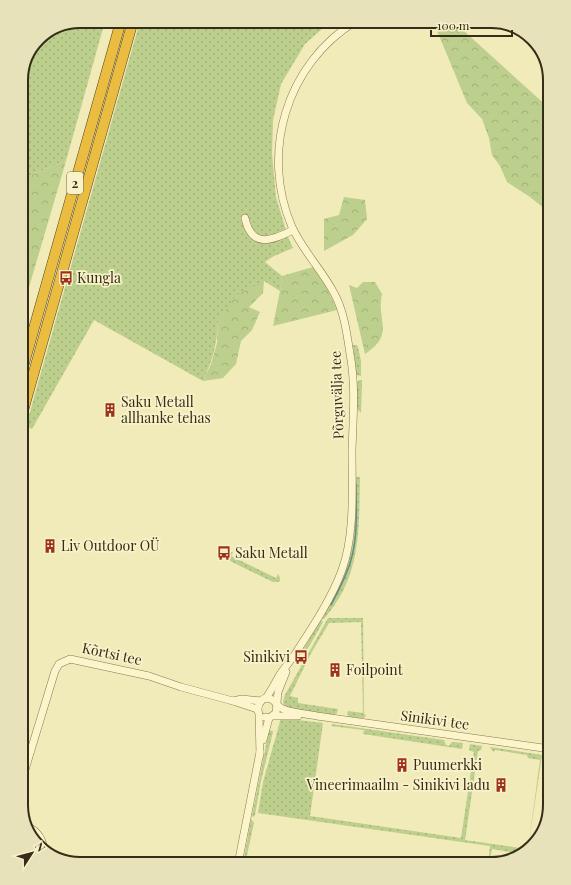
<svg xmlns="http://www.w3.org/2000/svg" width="571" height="885" font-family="'Playfair Display',serif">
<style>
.grass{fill:url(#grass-dots)}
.forest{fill:url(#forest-crowns)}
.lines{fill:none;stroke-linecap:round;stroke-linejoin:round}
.stream{stroke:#658e8b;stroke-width:1.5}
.minor-casing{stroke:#887852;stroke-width:8}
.highway-casing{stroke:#554428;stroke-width:11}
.minor{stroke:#fcf5cc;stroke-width:7}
.highway{stroke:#eabc3f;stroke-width:10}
.labels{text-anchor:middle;stroke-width:3.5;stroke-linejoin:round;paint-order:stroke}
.shield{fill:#f8f2c9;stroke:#70674e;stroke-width:1}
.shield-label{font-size:13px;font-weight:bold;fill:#362c19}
.poi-label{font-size:14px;fill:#362c19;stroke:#f8f2c9;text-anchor:start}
.street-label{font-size:14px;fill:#362c19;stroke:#f8f2c9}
.rim{fill:none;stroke:#362c19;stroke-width:2}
</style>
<defs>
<pattern id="grass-dots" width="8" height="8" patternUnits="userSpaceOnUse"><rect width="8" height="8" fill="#bccf8c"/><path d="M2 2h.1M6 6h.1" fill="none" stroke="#a2b278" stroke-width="1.8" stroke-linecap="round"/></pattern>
<pattern id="forest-crowns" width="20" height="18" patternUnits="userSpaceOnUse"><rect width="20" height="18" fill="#bccf8c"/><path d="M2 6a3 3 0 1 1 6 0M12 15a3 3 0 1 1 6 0" fill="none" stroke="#a2b278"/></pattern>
</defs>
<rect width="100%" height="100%" fill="#f1eab9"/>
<g class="grass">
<path d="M 80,21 L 105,21 L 66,161 L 21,179 L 21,76 L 38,38 Z"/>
<path d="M 140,21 L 331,21 L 305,44 L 281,84 L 273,120 L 272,154 L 276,197 L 288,237 L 293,248 L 274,256 L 265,262 L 282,276 L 280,291 L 264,281 L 218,321 C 217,344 213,359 203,381 L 94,320 L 32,429 L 26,426 Z"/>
<path d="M 353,345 L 357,345 L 358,347 L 361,361 L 361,376 L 357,375 L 356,373 Z"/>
<path d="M 359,380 L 362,380 L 361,413 L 358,410 L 357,406 L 357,383 Z"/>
<path d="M 356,477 L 360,477 C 359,516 361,555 343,591 C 338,601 331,610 324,619 L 322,619 L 343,579 L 350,556 L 354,537 Z"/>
<path d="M 231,552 L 233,552 L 231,556 L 276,578 L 278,574 L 280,578 L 280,581 L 278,582 L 273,582 L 230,561 L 227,558 L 227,554 Z"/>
<path d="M 328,618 L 363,618 L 364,714 L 366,715 L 364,718 L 349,717 L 347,714 L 348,711 L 363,713 L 361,622 L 329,623 L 310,655 L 290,696 L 298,698 L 298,703 L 338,709 L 337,713 L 333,715 L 285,708 L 286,706 L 284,705 L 283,702 L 285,695 Z"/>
<path d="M 321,620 L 323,622 L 307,650 L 304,648 Z"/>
<path d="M 281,718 L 323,723 L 310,816 L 461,838 L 474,752 L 469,750 L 470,744 L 482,746 L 481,750 L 478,751 L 465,840 L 528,849 L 522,854 L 492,849 L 489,864 L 488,864 L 490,846 L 258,813 L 263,782 Z"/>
<path d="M 332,724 L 444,740 L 446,745 L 449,746 L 452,742 L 463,743 L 462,749 L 363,734 L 364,730 L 331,726 Z"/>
<path d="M 269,730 L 273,731 L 273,732 L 261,781 L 255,815 L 253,817 L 252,816 Z"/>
<path d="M 490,747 L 542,755 L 528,849 L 540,760 L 528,758 L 527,755 L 495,750 L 493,752 Z"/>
<path d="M 251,819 L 254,823 L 245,864 L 243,864 Z"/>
</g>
<g class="forest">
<path d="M 433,21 L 453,21 L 550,109 L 550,213 L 530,197 L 507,182 L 500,166 L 492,155 L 489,138 L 482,119 L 467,103 Z"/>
<path d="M 66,161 L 25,301 L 21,302 L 21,179 Z"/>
<path d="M 344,197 L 365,200 L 367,219 L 353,235 L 324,251 L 324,219 L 339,215 Z"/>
<path d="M 313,267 L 327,288 L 337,310 L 273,326 L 280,291 L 282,276 Z"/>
<path d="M 264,281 L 263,293 L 249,307 L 260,312 L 252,330 L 241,341 L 236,364 L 223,378 L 203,381 L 211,364 L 217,343 L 218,321 L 236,295 Z"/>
<path d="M 363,282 L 375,282 L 382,294 C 376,321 396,334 365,354 L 349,285 L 357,288 Z"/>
</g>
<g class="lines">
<path class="stream" d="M 331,605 C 339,589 348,574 352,556 C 358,533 356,508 356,484"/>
<defs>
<g id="minor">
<path d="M 245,218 C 252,250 273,240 293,230"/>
<path d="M 266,698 C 271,691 275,683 279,676 C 284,668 290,662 295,654 C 312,628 331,600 342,570 C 355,534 352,489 352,451 C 353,419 356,386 350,354 C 347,334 344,311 334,293 C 322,270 303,251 292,227 C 260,153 286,64 356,21"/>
<path d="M 233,701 L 242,699 L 261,701"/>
<path d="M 274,716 L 298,716"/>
<path d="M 265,717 L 269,718 L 276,713 L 278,692 L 286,672"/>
<path d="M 263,740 L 269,718"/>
<path d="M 260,755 L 259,714 C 256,706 261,695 271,699 C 276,701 277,707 283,709 C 294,713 306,714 317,716 L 550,749"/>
<path d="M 21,783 L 55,671 L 59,664 L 70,659 L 149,676 L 181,687 L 233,701 L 257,709"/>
<path d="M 26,825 C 35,830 44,838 43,850"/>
<path d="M 238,864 L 260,752"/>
</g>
<g id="highway">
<path d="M 21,374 L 121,21"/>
<path d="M 21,418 L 133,21"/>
</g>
</defs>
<use href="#minor" class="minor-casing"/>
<use href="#highway" class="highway-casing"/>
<use href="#minor" class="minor"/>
<use href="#highway" class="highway"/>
</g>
<defs>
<symbol id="bus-bare" viewBox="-9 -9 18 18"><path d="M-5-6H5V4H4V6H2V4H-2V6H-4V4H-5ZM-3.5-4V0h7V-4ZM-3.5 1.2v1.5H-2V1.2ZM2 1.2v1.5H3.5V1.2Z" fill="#9c321e" stroke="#f8f2c9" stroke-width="2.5" paint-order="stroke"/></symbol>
<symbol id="building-bare" viewBox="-9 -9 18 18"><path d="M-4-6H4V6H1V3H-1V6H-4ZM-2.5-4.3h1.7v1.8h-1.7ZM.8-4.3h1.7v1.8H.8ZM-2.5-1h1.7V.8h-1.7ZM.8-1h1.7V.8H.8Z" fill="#9c321e" stroke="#f8f2c9" stroke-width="2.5" paint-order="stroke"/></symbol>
</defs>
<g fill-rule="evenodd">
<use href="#bus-bare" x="56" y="268" width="20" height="20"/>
<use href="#building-bare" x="100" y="400" width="20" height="20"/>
<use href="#building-bare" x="40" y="536" width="20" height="20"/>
<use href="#bus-bare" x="214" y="543" width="20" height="20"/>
<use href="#bus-bare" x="291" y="647" width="20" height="20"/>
<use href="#building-bare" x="325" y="660" width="20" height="20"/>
<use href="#building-bare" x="392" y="755" width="20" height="20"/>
<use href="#building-bare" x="491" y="775" width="20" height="20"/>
</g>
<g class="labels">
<rect class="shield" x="67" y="172" width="16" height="22" rx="3"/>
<g class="shield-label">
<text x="75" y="188">2</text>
</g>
<g class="poi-label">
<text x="77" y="283">Kungla</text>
<text x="121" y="407">Saku Metall<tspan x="121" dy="16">allhanke tehas</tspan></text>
<text x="61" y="551">Liv Outdoor OÜ</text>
<text x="235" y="558">Saku Metall</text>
<text x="290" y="662" text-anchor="end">Sinikivi</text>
<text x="346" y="675">Foilpoint</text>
<text x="413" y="770">Puumerkki</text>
<text x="490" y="790" text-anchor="end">Vineerimaailm - Sinikivi ladu</text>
</g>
<g class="street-label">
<text transform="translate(337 395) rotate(-92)" y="5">Põrguvälja tee</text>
<text transform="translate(112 654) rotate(12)" y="5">Kõrtsi tee</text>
<text transform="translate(435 720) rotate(8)" y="5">Sinikivi tee</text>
</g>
</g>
<path d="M0 0H571V885H0ZM80 28H491A52 52 0 0 1 543 80V805A52 52 0 0 1 491 857H80A52 52 0 0 1 28 805V80A52 52 0 0 1 80 28Z" fill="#e8e2bb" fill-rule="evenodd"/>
<path class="rim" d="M80 28H491A52 52 0 0 1 543 80V805A52 52 0 0 1 491 857H80A52 52 0 0 1 28 805V80A52 52 0 0 1 80 28Z"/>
<g transform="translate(32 853) rotate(54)" stroke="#f8f2c9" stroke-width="3" paint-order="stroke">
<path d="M0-3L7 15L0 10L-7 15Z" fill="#362c19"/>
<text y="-6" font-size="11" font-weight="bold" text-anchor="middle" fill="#362c19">N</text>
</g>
<path d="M431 30v6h81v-6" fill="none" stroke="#362c19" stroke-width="2"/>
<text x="437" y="30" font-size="12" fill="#362c19" stroke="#f8f2c9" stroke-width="3" paint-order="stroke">100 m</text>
</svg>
